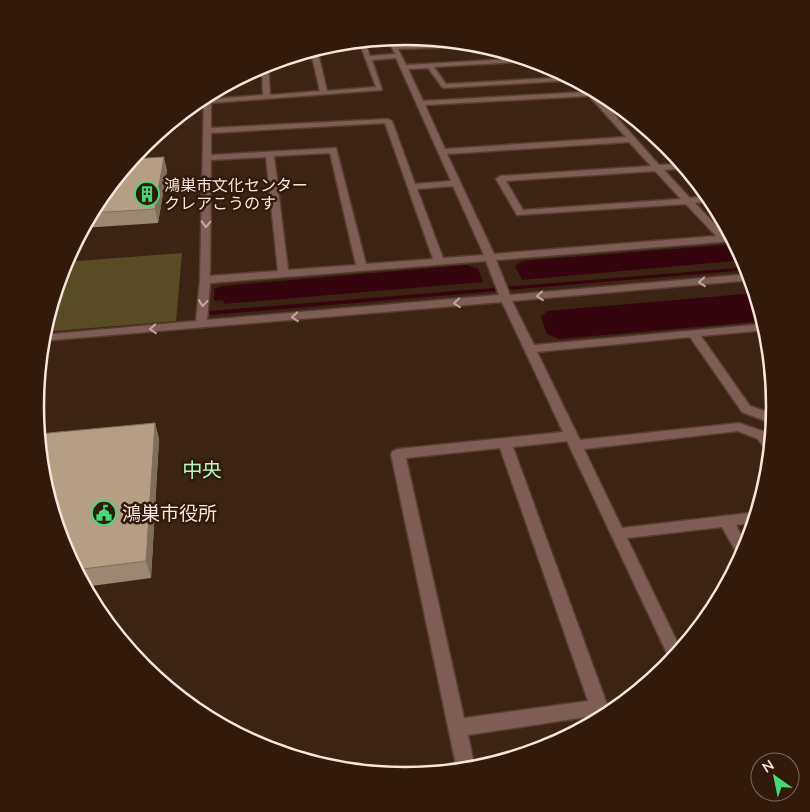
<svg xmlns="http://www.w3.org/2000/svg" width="810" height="812" font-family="Mulish,'Noto Sans JP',sans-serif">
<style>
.green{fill:#584c25}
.water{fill:#36040f}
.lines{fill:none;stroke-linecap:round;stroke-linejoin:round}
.stream{fill:#36040f;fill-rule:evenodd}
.minor-casing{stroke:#563f31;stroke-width:3}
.minor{fill:#7d5d56;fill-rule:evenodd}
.wall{fill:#9b8872}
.shaded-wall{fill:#7e6f5c}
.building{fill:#b49e84;stroke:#7e6f5c}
.oneway{stroke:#bfa89f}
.labels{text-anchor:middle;stroke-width:5;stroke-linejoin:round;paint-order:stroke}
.far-poi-label{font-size:16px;fill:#f5e5db;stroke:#311a0b;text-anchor:start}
.poi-label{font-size:19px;fill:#f5e5db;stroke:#311a0b;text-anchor:start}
.neighbourhood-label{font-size:20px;fill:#b3f7c1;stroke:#311a0b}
.rim{fill:none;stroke:#f5e5db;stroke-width:2.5}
</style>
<rect width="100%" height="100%" fill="#3c2415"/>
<path class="green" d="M 182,253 L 176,321 L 43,332 L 64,262 Z"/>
<g class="water">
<path d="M 736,244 L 745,260 L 522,280 L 515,266 L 522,261 Z"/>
<path d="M 467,265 L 478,269 L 483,282 L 224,304 L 223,300 L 214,301 L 214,289 L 222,286 Z"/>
<path d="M 756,293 L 764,321 L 559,339 L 547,334 L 541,317 L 547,311 Z"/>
</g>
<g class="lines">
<path class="stream" d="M 748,267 L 748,270 L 211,315 L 208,313 L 211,311 Z"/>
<defs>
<path id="minor" d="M 393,37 L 397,45 L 458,43 L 457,41 L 463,42 L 465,45 L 462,47 L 398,49 L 406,65 L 527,58 L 535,61 L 434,67 L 446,84 L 571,77 L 577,80 L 444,88 L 442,87 L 428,68 L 408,69 L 423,101 L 586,92 L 580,84 L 581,82 L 593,91 L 601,93 L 597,95 L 659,165 L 682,164 L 686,168 L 664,170 L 690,198 L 709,196 L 713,201 L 695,203 L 726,236 L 731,235 L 734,241 L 496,260 L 510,295 L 750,274 L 752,280 L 512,301 L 534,345 L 765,324 L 767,330 L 701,336 L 750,406 L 774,414 L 773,422 L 765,421 L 742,412 L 690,337 L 537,352 L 580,440 L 739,423 L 768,433 L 772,439 L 771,451 L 766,450 L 758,439 L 738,431 L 584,449 L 622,528 L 758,512 L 754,523 L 736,525 L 747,546 L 741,558 L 739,557 L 722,527 L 627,538 L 681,650 L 671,662 L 567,441 L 513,447 L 608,707 L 605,713 L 599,715 L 468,735 L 475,769 L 457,770 L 391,454 L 393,451 L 398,449 L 563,432 L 502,302 L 41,341 L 42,335 L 196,321 L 200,280 L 204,96 L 210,92 L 212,99 L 263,95 L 262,65 L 268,63 L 270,95 L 320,91 L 311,53 L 297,54 L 314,49 L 363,43 L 366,45 L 370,56 L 395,54 L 387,38 ZM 361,47 L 376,87 L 327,91 L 318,53 ZM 396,58 L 451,181 L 415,184 L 392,121 L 388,119 L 211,128 L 211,103 L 382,90 L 372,60 ZM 589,96 L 626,137 L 445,149 L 425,105 ZM 385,123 L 433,259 L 366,264 L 336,148 L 211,155 L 211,133 ZM 629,142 L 651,166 L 500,176 L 496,179 L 517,215 L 686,204 L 716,236 L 494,254 L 447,154 ZM 330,153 L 356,265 L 288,270 L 274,156 ZM 266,157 L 278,271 L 210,276 L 211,160 ZM 655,171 L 681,199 L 523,210 L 506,181 ZM 453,186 L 484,255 L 443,258 L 417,189 ZM 486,261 L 499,295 L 207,320 L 210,283 ZM 500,448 L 588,701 L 464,718 L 406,458 Z"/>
</defs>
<use href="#minor" class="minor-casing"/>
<use href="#minor" class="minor"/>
</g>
<g class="wall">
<path d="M 167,170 L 158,223 L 82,228 L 98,200 Z"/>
<path d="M 155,423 L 159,439 L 151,578 L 84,587 L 63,547 Z"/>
</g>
<g class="shaded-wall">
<path d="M 164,157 L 167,170 L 158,223 L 155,209 Z"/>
<path d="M 155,423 L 159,439 L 151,578 L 146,561 Z"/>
</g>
<g class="building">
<path d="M 164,157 L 155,209 L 91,213 L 98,200 L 131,159 Z"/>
<path d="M 155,423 L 146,561 L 75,570 L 63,547 L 42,478 L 38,434 Z"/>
</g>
<defs><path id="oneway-chevron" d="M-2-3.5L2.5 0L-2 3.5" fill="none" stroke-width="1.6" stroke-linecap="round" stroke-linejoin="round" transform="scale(1.25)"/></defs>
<g class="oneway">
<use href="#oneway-chevron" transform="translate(206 224) rotate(91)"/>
<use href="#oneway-chevron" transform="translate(702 282) rotate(175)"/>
<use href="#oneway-chevron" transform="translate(540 296) rotate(175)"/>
<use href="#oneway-chevron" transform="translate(203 303) rotate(95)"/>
<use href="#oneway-chevron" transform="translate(457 303) rotate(175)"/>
<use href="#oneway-chevron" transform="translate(295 317) rotate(175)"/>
<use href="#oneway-chevron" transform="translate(153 329) rotate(175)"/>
</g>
<defs>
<symbol id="building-ring" viewBox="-11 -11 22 22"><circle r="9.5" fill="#311a0b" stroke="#4ad778" stroke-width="1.5"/><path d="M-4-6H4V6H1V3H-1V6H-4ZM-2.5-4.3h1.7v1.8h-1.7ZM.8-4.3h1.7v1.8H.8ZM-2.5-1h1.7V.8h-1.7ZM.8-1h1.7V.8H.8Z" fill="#4ad778"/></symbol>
<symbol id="civic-ring" viewBox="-11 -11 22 22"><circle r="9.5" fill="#311a0b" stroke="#4ad778" stroke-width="1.5"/><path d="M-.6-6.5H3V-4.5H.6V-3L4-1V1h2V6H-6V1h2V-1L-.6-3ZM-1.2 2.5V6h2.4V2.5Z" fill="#4ad778"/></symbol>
</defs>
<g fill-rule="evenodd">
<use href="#building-ring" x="133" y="180" width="28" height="28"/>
<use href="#civic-ring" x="90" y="499" width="28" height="28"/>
</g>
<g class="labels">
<g class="far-poi-label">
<text x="164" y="191">鴻巣市文化センター<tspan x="164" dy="18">クレアこうのす</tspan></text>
</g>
<g class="poi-label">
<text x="122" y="520">鴻巣市役所</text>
</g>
<g class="neighbourhood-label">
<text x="202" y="477">中央</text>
</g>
</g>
<path d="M0 0H810V812H0ZM44 406a361 361 0 1 1 722 0a361 361 0 1 1-722 0Z" fill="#311a0b" fill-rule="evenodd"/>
<path class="rim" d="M44 406a361 361 0 1 1 722 0a361 361 0 1 1-722 0Z"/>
<g transform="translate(775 777) rotate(327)"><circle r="24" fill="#311a0b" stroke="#7f6b5e"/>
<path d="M0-4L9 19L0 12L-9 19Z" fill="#4ad778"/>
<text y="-8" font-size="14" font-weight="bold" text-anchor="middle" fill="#f5e5db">N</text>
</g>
</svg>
